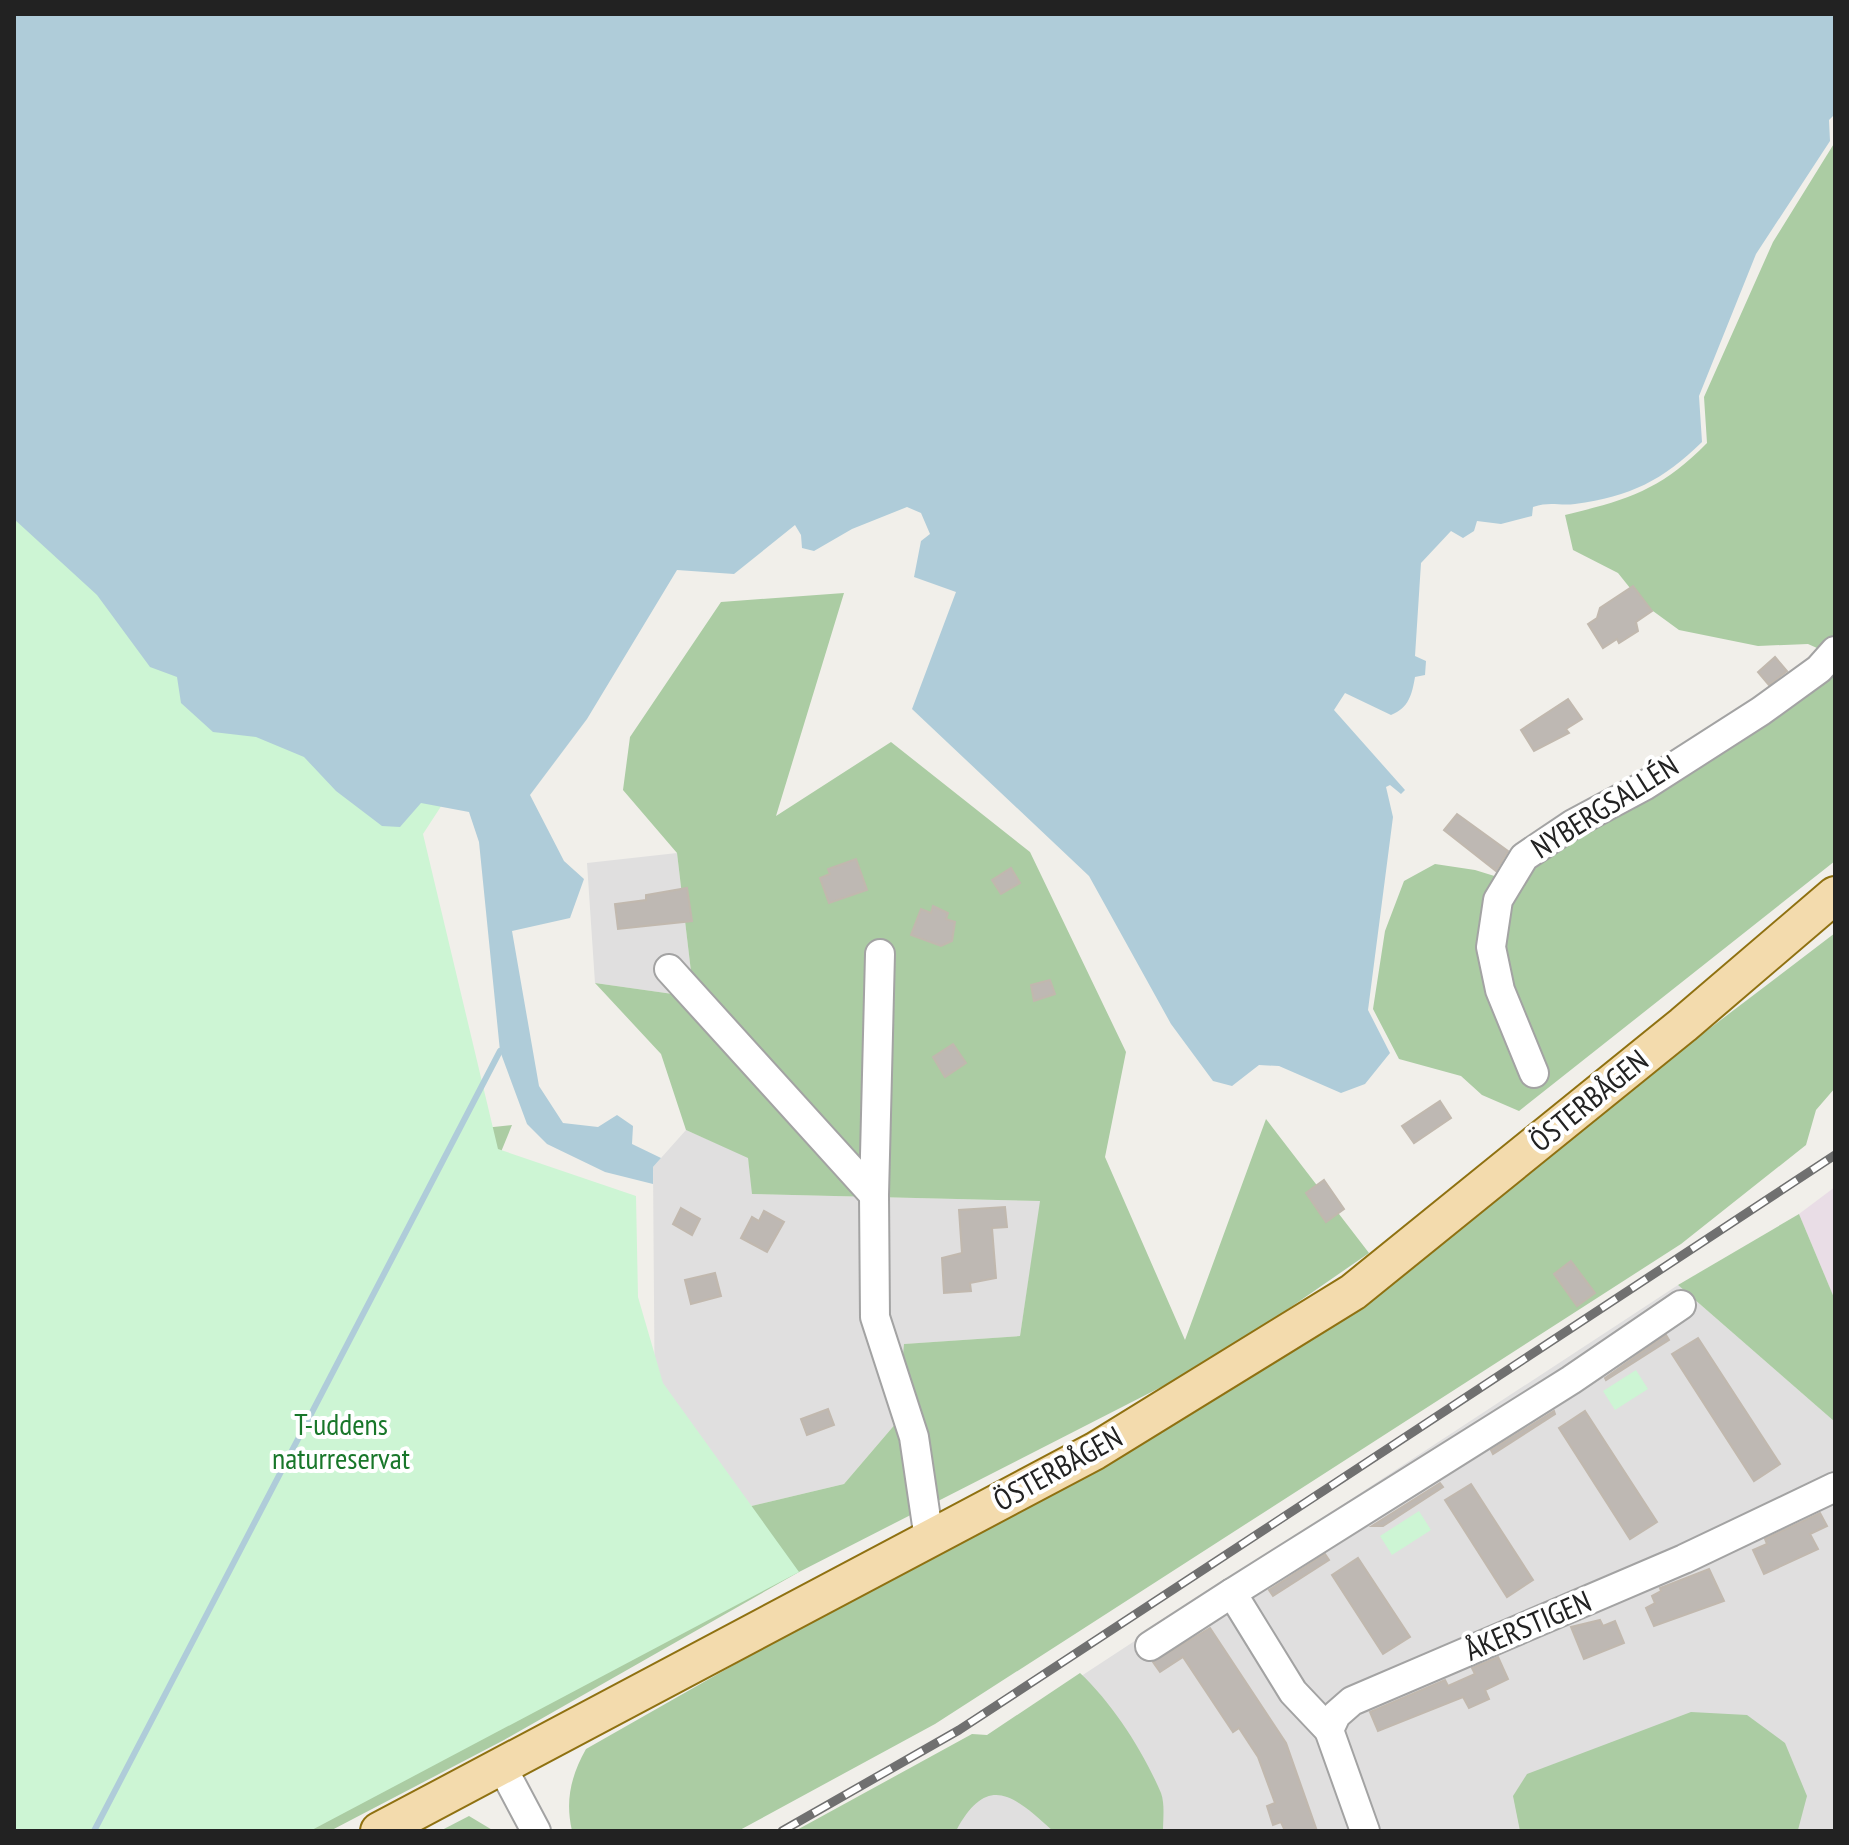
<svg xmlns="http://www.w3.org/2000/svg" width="1849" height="1845" font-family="'PT Sans Narrow',sans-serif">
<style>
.residential{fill:#e0dfdf}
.industrial{fill:#e9dde6}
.forest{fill:#abcca3}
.park{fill:#cdf5d4}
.water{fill:#afccd9}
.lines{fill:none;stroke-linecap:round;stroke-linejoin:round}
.stream{stroke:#afccd9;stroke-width:6}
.building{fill:#beb8b3;stroke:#c1b8ae;stroke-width:2}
.minor-casing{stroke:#a3a3a3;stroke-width:32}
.major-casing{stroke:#8f7111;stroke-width:40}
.minor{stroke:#fff;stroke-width:28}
.major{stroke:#f3dbad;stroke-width:36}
.rail-casing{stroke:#707070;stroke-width:9}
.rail{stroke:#fff;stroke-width:6;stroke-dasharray:18;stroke-linecap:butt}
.labels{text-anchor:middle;stroke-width:8;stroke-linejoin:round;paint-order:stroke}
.street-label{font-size:30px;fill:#222;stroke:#fff}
.park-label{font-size:30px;fill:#19772a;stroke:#fff}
</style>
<rect width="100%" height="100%" fill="#f1efea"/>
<g class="residential">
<path d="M 677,853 L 694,997 L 595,983 L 587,863 Z"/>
<path d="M 686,1130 L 748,1157 L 753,1194 L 1041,1201 L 1020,1336 L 905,1344 L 897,1422 L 844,1484 L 722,1513 L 655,1431 L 653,1167 Z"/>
<path d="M 1678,1285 L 1835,1422 L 1835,1831 L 796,1831 L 973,1747 Z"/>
</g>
<path class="industrial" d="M 1835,1187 L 1835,1300 L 1799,1214 Z"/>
<g class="forest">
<path d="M 1835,119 L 1835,656 L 1808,644 L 1758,646 L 1679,630 L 1642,603 L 1618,573 L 1573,550 L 1565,515 C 1627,500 1661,490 1707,443 L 1704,397 L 1773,242 L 1835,142 Z"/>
<path d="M 14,519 L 418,1135 L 512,1125 L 430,1325 L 722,1513 L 844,1484 L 897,1422 L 904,1344 L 1020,1336 L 1040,1201 L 752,1194 L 748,1158 L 686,1130 L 661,1054 L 595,983 L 694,997 L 677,853 L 623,790 L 630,737 L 721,602 L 844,593 L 776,816 L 891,742 L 1030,852 L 1126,1052 L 1105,1157 L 1185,1340 L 1266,1119 L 1369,1253 L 1216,1359 L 799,1572 L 504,1740 L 330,1831 L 14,1831 Z"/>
<path d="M 1835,667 L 1835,861 L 1519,1111 L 1482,1095 L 1461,1076 L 1399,1059 L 1373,1009 L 1385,931 L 1404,881 L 1435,864 L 1475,870 L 1517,883 L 1534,860 Z"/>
<path d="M 1835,933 L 1835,1088 L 1816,1110 L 1806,1145 L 1681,1244 L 935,1724 L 738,1831 L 572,1831 C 565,1800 571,1776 586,1749 L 864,1591 L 1554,1147 Z"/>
<path d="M 1799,1214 L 1835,1300 L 1835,1422 L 1678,1285 Z"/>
<path d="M 1080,1673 C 1113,1704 1143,1751 1161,1793 C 1165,1804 1163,1819 1163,1831 L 1053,1831 C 1015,1797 988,1771 956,1831 L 795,1831 L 972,1734 L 987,1735 Z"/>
<path d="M 1691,1712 L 1747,1715 L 1785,1743 L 1807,1796 L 1798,1830 L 1520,1831 L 1513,1796 L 1527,1774 Z"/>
<path d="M 469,1816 L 494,1831 L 440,1831 Z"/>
</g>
<g class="park">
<path d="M 14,14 L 477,751 L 423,834 L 498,1149 L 636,1196 L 638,1297 L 663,1383 L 799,1572 L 310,1831 L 14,1831 Z"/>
<path d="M 1636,1370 L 1648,1389 L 1615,1410 L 1603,1391 Z"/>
<path d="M 1419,1511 L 1431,1530 L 1392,1555 L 1380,1536 Z"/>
</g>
<path class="water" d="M 14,14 L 1835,14 L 1835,114 L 1829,120 L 1830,141 L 1756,254 L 1699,396 L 1702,442 C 1662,481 1631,496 1575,504 C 1558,506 1551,501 1533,507 L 1532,516 L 1501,524 L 1477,521 L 1474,531 L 1463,538 L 1451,531 L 1421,563 L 1415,656 L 1426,661 L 1425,675 L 1415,677 C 1412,694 1409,708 1391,715 L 1345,693 L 1334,710 L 1405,790 L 1401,794 L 1390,785 L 1386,787 L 1393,817 L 1368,1010 L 1390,1053 L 1365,1084 L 1341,1093 L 1279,1066 L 1259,1065 L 1232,1086 L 1213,1081 L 1171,1024 L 1089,876 L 912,709 L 956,592 L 914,577 L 921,541 L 930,534 L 921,513 L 907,507 L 852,529 L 814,551 L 802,548 L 801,535 L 795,525 L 734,574 L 677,570 L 587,719 L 530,795 L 564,861 L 584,879 L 570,918 L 512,931 L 539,1086 L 563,1123 L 598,1127 L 617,1115 L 633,1126 L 632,1144 L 661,1158 L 653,1167 L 653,1184 L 605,1172 L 547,1144 L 527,1124 L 500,1051 L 479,842 L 469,812 L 421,803 L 400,827 L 382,826 L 336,791 L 304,757 L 256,737 L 213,732 L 181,703 L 177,677 L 150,667 L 97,595 L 14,519 Z"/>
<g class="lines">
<path class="stream" d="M 94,1831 L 500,1051"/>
</g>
<g class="building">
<path d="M 1633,586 L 1652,611 L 1636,622 L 1638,631 L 1619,643 L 1617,639 L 1603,648 L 1588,624 L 1597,618 L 1600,608 Z"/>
<path d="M 1775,657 L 1787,671 L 1769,685 L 1758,672 Z"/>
<path d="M 1568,699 L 1582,719 L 1566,729 L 1569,733 L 1534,751 L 1521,730 Z"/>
<path d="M 1457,814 L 1508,851 L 1496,871 L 1444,830 Z"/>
<path d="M 856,859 L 867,890 L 829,903 L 820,878 L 830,874 L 828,869 Z"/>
<path d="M 1011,868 L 1020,883 L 1001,894 L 992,880 Z"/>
<path d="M 687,888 L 692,921 L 618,929 L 615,904 L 646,900 L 646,895 Z"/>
<path d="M 933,906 L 948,913 L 946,919 L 955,922 L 952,941 L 941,946 L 911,935 L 921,909 L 931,913 Z"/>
<path d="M 1050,980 L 1055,994 L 1034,1001 L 1031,985 Z"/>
<path d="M 953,1044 L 966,1063 L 945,1077 L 933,1057 Z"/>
<path d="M 1440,1101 L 1451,1118 L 1414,1143 L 1402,1126 Z"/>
<path d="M 1324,1180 L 1344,1209 L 1326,1222 L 1306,1193 Z"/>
<path d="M 1005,1207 L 1007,1227 L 992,1228 L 996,1278 L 970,1283 L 971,1291 L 944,1293 L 942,1258 L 962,1253 L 959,1210 Z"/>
<path d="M 681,1208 L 700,1219 L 692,1235 L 673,1224 Z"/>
<path d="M 764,1211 L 784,1222 L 767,1252 L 741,1238 L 752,1217 L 759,1221 Z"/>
<path d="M 1571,1261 L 1595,1293 L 1577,1306 L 1554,1274 Z"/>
<path d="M 715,1273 L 721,1296 L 691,1304 L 685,1280 Z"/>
<path d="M 1666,1335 L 1669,1340 L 1606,1380 L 1605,1378 Z"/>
<path d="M 1698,1338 L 1780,1464 L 1754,1481 L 1672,1354 Z"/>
<path d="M 828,1409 L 834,1425 L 807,1435 L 801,1419 Z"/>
<path d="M 1554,1411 L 1555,1414 L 1493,1454 L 1491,1450 Z"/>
<path d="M 1585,1411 L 1657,1522 L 1630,1539 L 1559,1428 Z"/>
<path d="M 1440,1483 L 1443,1487 L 1383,1526 L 1372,1526 Z"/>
<path d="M 1471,1484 L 1533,1580 L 1507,1597 L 1445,1500 Z"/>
<path d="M 1820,1513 L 1827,1526 L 1810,1534 L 1818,1549 L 1764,1574 L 1753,1550 L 1767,1544 L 1765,1539 Z"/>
<path d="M 1325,1554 L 1329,1560 L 1273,1596 L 1269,1590 Z"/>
<path d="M 1358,1558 L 1410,1637 L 1383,1654 L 1332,1575 Z"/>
<path d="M 1709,1569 L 1724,1601 L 1654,1626 L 1646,1608 L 1655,1603 L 1652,1596 L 1661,1591 L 1660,1588 Z"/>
<path d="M 1600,1620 L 1603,1626 L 1615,1621 L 1624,1643 L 1584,1659 L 1571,1627 Z"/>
<path d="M 1210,1628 L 1286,1743 L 1317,1831 L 1285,1831 L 1281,1822 L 1273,1825 L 1267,1806 L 1275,1803 L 1258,1757 L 1239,1728 L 1233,1732 L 1183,1657 L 1160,1672 L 1153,1662 Z"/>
<path d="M 1498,1657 L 1508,1679 L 1485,1690 L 1489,1699 L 1469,1708 L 1463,1697 L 1378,1731 L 1370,1712 L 1445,1680 L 1448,1686 L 1475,1674 L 1472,1668 Z"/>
</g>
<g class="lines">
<defs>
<g id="minor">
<path d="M 880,954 L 874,1195 L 875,1317 L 914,1437 L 929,1539"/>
<path d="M 669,969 L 874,1195"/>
<path d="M 1534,1073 L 1500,990 L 1491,947 L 1498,900 L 1524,857 L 1573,824 L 1644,786 L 1761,711 L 1819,669 L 1835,651"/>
<path d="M 1232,1593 L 1571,1380 L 1681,1305"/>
<path d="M 1150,1646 L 1232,1593 L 1293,1692 L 1329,1730"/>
<path d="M 502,1767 L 536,1831"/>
<path d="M 1365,1831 L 1329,1730 L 1336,1715 L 1352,1701 L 1684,1559 L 1835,1487"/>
</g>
<path id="major" d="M 379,1831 L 1095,1451 L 1353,1292 L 1683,1025 L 1835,895"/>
</defs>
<use href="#minor" class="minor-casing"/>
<use href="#major" class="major-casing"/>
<use href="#minor" class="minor"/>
<use href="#major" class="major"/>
<defs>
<path id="rail" d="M 782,1831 L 959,1730 L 1835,1155"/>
</defs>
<use href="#rail" class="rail-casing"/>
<use href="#rail" class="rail"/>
</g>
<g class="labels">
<g class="street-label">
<text transform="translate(1605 807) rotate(-32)" y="10">NYBERGSALLÉN</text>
<text transform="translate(1589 1101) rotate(-39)" y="10">ÖSTERBÅGEN</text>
<text transform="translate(1058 1469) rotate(-29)" y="10">ÖSTERBÅGEN</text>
<text transform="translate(1528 1626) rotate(-23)" y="10">ÅKERSTIGEN</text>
</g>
<g class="park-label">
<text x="341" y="1435">T-uddens<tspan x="341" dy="34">naturreservat</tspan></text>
</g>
</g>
<rect width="1849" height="1845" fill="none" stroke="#222222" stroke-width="32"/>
</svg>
